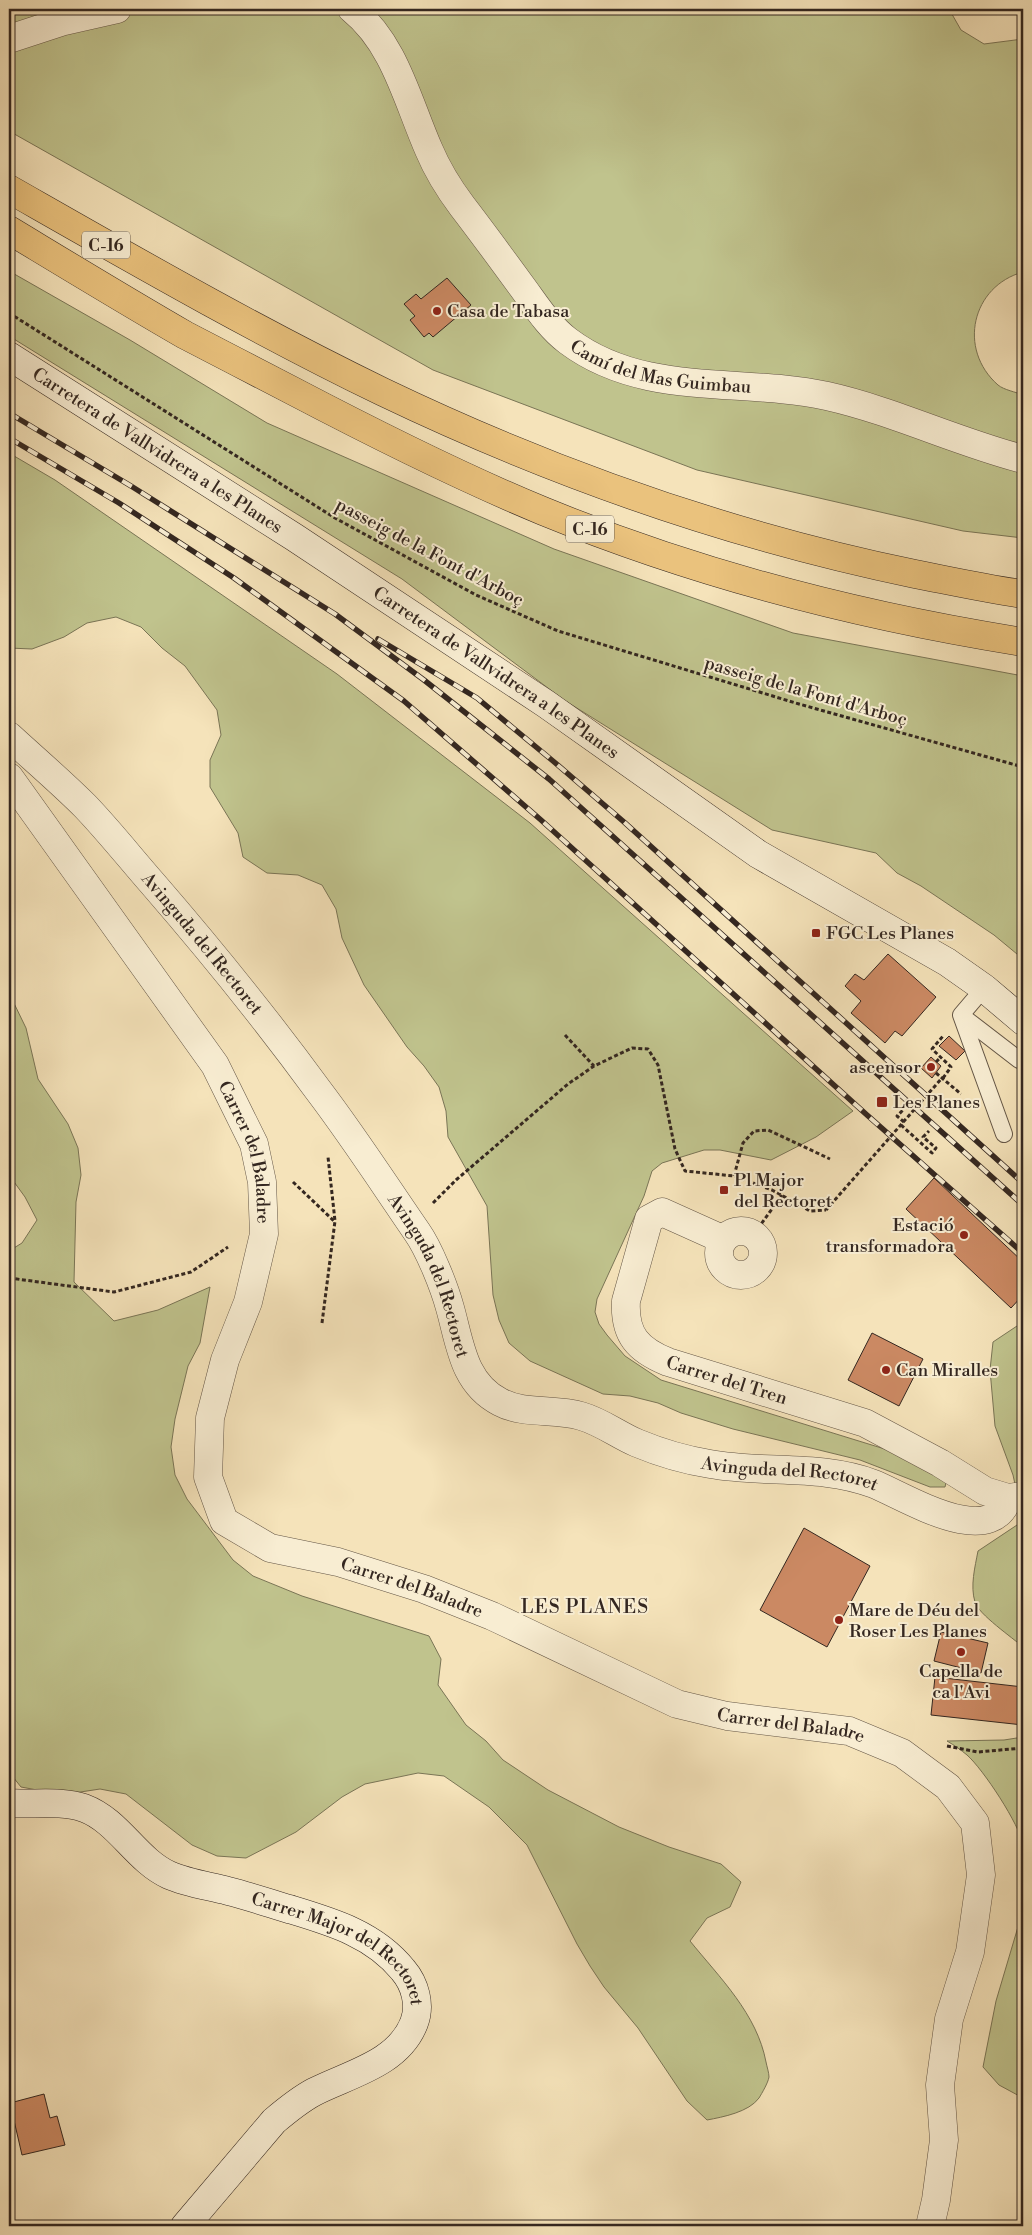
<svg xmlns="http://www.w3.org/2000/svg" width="1032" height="2235" font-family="'Libre Bodoni',serif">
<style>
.green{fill:#c0c38d;stroke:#7a7556}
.building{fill:#cb8963;stroke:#342720}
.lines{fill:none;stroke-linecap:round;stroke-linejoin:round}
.lane-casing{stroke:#645646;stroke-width:18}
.street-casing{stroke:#645646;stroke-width:29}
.secondary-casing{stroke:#342720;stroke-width:29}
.highway-casing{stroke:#342720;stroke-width:29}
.path{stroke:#342720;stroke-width:3;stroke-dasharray:4 2.5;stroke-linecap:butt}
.lane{stroke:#f8edd2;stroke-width:16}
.street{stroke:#f8edd2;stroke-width:28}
.secondary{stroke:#f8edd2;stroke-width:28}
.highway{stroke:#eac27d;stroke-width:28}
.rail-casing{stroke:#342720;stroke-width:5.5}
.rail{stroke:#f8edd2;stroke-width:4;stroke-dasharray:11;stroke-linecap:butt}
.path-bridge{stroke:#342720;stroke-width:3;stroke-dasharray:4 2.5;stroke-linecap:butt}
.poi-dot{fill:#8f2418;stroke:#f8edd2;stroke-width:2}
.labels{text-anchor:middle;stroke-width:4;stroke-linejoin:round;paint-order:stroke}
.shield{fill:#f8edd2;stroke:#6f6255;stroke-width:1}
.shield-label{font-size:16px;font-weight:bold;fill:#342720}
.poi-label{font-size:18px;fill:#342720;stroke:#f8edd2;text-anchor:start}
.street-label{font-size:18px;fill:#342720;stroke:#f8edd2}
.neighbourhood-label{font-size:19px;letter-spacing:1px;fill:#342720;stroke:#f8edd2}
</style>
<rect width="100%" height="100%" fill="#f5e3ba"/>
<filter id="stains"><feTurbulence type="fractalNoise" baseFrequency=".004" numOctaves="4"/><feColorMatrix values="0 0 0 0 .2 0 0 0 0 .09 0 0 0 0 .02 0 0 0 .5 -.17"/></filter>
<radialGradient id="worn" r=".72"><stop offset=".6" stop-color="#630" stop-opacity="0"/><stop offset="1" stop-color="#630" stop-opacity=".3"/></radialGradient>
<g class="green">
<path d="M 9,9 L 949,9 L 961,30 L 984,44 L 1023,39 L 1023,272 C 972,286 957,349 998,385 C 1004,390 1016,392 1023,395 L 1023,538 L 963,531 L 697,470 L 433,370 L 9,131 Z"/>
<path d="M 9,271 L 130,340 L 267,423 L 554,549 L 793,633 L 1023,676 L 1023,959 L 994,935 L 921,886 L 897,873 L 876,853 L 772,830 L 564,700 L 402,579 L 9,336 Z"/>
<path d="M 9,453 L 55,480 L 337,674 L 530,823 L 853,1111 L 816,1137 L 771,1160 L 720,1150 L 704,1150 L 662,1163 L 652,1171 L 644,1196 L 597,1299 L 595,1312 L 599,1324 L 607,1335 L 625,1356 L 661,1380 L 888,1450 L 948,1474 L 945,1487 L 930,1487 L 860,1460 L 733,1429 L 681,1413 L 658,1403 L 630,1396 L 603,1394 L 530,1361 L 509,1343 L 499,1320 L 493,1295 L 487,1206 L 448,1137 L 446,1111 L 439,1087 L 424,1066 L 407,1047 L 364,985 L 342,938 L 336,909 L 322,885 L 298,875 L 267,873 L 243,857 L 238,833 L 210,787 L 210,760 L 221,735 L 217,710 L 185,666 L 162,648 L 141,627 L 116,617 L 87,623 L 64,637 L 32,649 L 9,648 Z"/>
<path d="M 9,993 L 26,1028 L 38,1079 L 68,1124 L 78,1148 L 81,1175 L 76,1202 L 74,1282 L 114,1321 L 158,1310 L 210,1287 L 200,1343 L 188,1366 L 175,1419 L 171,1447 L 175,1475 L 187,1499 L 233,1560 L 253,1576 L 302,1596 L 429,1636 L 441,1659 L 438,1685 L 466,1725 L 486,1741 L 503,1760 L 548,1790 L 619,1827 L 669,1847 L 721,1864 L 741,1882 L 730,1907 L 707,1918 L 690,1941 C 720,1978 757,2014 766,2062 C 767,2067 769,2073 769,2077 C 768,2083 762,2093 759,2098 C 749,2112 723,2117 707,2120 L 687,2101 L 638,2028 L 604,1987 L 590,1966 L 577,1944 L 527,1845 L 489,1807 L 444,1776 L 418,1773 L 365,1784 L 342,1797 L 296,1832 L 246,1858 L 217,1856 L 192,1845 L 126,1794 L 100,1789 L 74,1793 L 48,1792 L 21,1787 L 9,1772 L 9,1251 L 22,1243 L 37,1220 L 25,1197 L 9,1175 Z"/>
<path d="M 1023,1322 L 1023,1647 C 1013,1638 978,1614 975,1602 C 970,1586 975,1567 978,1551 L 1023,1521 L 1013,1475 L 995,1426 L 990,1370 L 993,1342 Z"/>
<path d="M 1023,1737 L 1023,1845 C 1020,1825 983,1769 967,1755 C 961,1750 954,1745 947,1741 L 1004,1740 Z"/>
<path d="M 1023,1910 L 1023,2098 L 999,2085 L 983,2067 L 996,2001 Z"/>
</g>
<g class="building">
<path d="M 447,278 L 471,305 L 433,337 L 429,333 L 424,337 L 410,320 L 415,316 L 404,304 L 416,294 L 421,299 Z"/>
<path d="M 888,954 L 936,997 L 902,1036 L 895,1031 L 885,1043 L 851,1013 L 861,1001 L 845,986 L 855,974 L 864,980 Z"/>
<path d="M 949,1036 L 965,1051 L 956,1060 L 939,1046 Z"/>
<path d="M 931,1057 L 941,1066 L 932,1078 L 921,1068 Z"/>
<path d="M 934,1178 L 1023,1262 L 1023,1295 L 1011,1308 L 906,1209 Z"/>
<path d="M 872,1333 L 923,1359 L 899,1406 L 848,1380 Z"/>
<path d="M 804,1528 L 870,1566 L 827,1647 L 760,1610 Z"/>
<path d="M 941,1632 L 988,1643 L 981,1673 L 934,1661 Z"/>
<path d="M 935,1677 L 1023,1687 L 1023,1725 L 931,1715 Z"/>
<path d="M 44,2094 L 50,2118 L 57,2116 L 65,2145 L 22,2155 L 10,2103 Z"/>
</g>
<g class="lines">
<defs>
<g id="lane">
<path d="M 984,988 L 961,1015 L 1004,1134"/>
<path d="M 962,1016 L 1019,1060"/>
</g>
<g id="street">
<path id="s1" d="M 352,9 C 395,44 407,100 429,150 C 437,169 450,190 462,206 C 482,232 501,258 520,284 C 535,304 548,326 568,341 C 644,398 740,377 827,396 C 894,411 957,442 1023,459"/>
<path d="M 9,39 L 64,21 L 117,9"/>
<path id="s2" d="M 9,736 C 34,759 61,782 85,806 C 109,831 131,859 153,884 C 211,951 266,1019 318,1090 C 353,1136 384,1184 417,1232 C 429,1249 444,1286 450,1308 C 460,1343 463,1383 500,1402 C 524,1415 555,1408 581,1416 C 602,1422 618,1435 637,1443 C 661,1453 685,1460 710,1464 C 765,1474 822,1464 874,1484 C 906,1497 991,1551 1008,1498"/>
<path id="s3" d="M 9,777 L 215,1065 L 254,1144 L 262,1182 L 264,1234 L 248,1302 L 225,1360 L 210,1418 L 208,1477 L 224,1521 L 270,1548 L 338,1562 L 424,1589 L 492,1616 L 677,1704 L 727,1716 L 849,1731 L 902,1753 L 948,1787 L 975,1823 L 981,1875 L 970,1952 L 949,2019 L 940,2085 L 944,2140 L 936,2200 L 930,2226"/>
<circle cx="741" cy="1253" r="22"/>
<path id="s4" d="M 722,1239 L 662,1212 L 649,1219 L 626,1301 C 624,1335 638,1350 668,1362 L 865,1423 L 940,1463 L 985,1491 L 1008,1498 L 1023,1496"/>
</g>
<g id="secondary">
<path id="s5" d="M 9,356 L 294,537 L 546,704 L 758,854 L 947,962 L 984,988 L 1023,1021"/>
<path id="s6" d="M 9,1803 C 33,1805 60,1800 84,1808 C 119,1821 136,1860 169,1875 C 187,1883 209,1886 228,1891 C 248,1896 269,1903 289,1909 C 332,1922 374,1934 403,1970 C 415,1984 421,2005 414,2023 C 398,2064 349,2074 314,2092 C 299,2100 287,2110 274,2121 L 185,2226"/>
</g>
<g id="highway">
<path d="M 9,189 C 132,259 255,330 383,392 C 552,473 731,536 915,574 C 951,581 987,589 1023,594"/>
<path d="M 9,230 C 67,265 126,301 185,335 C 221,354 257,372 293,391 C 375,434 458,476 543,511 C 697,574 859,616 1023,642"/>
</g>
</defs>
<use href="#lane" class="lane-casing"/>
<use href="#street" class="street-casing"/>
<use href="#secondary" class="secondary-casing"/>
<use href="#highway" class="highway-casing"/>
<g class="path">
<path d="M 9,313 L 335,518 L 476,595 L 558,631 L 799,704 L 1023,767"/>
<path d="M 565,1035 L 594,1066"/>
<path d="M 936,1062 L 941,1057"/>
<path d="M 936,1073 L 961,1094"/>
<path d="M 943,1078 L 951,1067 L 932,1049 L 943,1036"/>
<path d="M 904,1122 L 897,1116 L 904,1109"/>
<path d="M 901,1125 L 932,1153 L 936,1148 L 923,1137 L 929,1131"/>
<path d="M 734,1176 L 743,1143 L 754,1131 L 768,1130 L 830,1159"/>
<path d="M 293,1182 L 334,1221"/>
<path d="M 433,1203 L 456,1180 L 568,1084 L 594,1066 L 632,1048 L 648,1049 L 658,1065 L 675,1149 L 685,1171 L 734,1176 L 772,1190 L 810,1211 L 826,1210"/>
<path d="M 754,1234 L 782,1195"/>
<path d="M 9,1278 L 114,1292 L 191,1272 L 228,1247"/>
<path d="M 322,1323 L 335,1221 L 328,1157"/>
<path d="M 947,1746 L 978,1752 L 1023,1748"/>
</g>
<use href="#lane" class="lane"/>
<use href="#street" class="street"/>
<use href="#secondary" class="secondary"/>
<use href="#highway" class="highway"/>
<defs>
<g id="rail">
<path d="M 9,413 L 131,486 L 335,614 L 424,680 L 549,779 L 1023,1205"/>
<path d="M 9,438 L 119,503 L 234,578 L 404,701 L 541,820 L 867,1115 L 1023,1253"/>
<path d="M 378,639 L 477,698 L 553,761 L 624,822 L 1023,1183"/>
</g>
</defs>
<use href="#rail" class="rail-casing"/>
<use href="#rail" class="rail"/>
<path class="path-bridge" d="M 826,1210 L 942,1078"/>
</g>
<g class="poi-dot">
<circle cx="437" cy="311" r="5"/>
<rect x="811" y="928" width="10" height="10" rx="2.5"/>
<circle cx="931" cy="1067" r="5"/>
<rect x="876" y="1096" width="12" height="12" rx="2.5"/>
<rect x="719" y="1185" width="10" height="10" rx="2.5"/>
<circle cx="964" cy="1235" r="5"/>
<circle cx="886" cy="1370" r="5"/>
<circle cx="839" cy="1620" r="5"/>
<circle cx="961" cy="1652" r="5"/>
</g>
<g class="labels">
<g class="shield">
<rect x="82" y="231.5" width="48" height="27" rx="4"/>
<rect x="566" y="515.5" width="48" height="27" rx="4"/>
</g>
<g class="shield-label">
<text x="106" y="251">C-16</text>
<text x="590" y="535">C-16</text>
</g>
<g class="poi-label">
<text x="447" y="317">Casa de Tabasa</text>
<text x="826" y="939">FGC Les Planes</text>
<text x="921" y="1073" text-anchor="end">ascensor</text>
<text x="893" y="1108">Les Planes</text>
<text x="734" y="1186">Pl Major<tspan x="734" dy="21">del Rectoret</tspan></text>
<text x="954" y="1231" text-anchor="end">Estació<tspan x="954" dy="21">transformadora</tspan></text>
<text x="896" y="1376">Can Miralles</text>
<text x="849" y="1616">Mare de Déu del<tspan x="849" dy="21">Roser Les Planes</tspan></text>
<text x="961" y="1677" text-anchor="middle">Capella de<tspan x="961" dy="21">ca l'Avi</tspan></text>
</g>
<g class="street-label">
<text dy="6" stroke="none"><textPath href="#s1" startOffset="498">Camí del Mas Guimbau</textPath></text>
<text dy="6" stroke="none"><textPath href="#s5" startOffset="176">Carretera de Vallvidrera a les Planes</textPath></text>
<text transform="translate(430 552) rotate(28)" y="6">passeig de la Font d'Arboç</text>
<text dy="6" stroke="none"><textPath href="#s5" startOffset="581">Carretera de Vallvidrera a les Planes</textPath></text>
<text transform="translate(806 691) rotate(16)" y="6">passeig de la Font d'Arboç</text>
<text dy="6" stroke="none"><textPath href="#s2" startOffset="284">Avinguda del Rectoret</textPath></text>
<text dy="6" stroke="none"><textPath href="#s3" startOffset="448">Carrer del Baladre</textPath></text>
<text dy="6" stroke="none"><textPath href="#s2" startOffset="689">Avinguda del Rectoret</textPath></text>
<text dy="6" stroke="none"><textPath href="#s4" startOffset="308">Carrer del Tren</textPath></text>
<text dy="6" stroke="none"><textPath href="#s2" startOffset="1139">Avinguda del Rectoret</textPath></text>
<text dy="6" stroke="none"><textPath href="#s3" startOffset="1032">Carrer del Baladre</textPath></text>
<text dy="6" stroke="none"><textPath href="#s3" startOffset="1438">Carrer del Baladre</textPath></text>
<text dy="6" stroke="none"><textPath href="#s6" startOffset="375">Carrer Major del Rectoret</textPath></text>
</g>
<g class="neighbourhood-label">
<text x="585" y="1613">LES PLANES</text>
</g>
</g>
<rect width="1032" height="2235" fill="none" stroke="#f5e3ba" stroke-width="30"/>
<rect x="10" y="10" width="1012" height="2215" fill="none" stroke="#342720" stroke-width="2.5"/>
<rect x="15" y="15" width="1002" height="2205" fill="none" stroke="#342720"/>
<rect width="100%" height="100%" filter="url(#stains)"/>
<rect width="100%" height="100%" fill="url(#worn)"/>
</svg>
